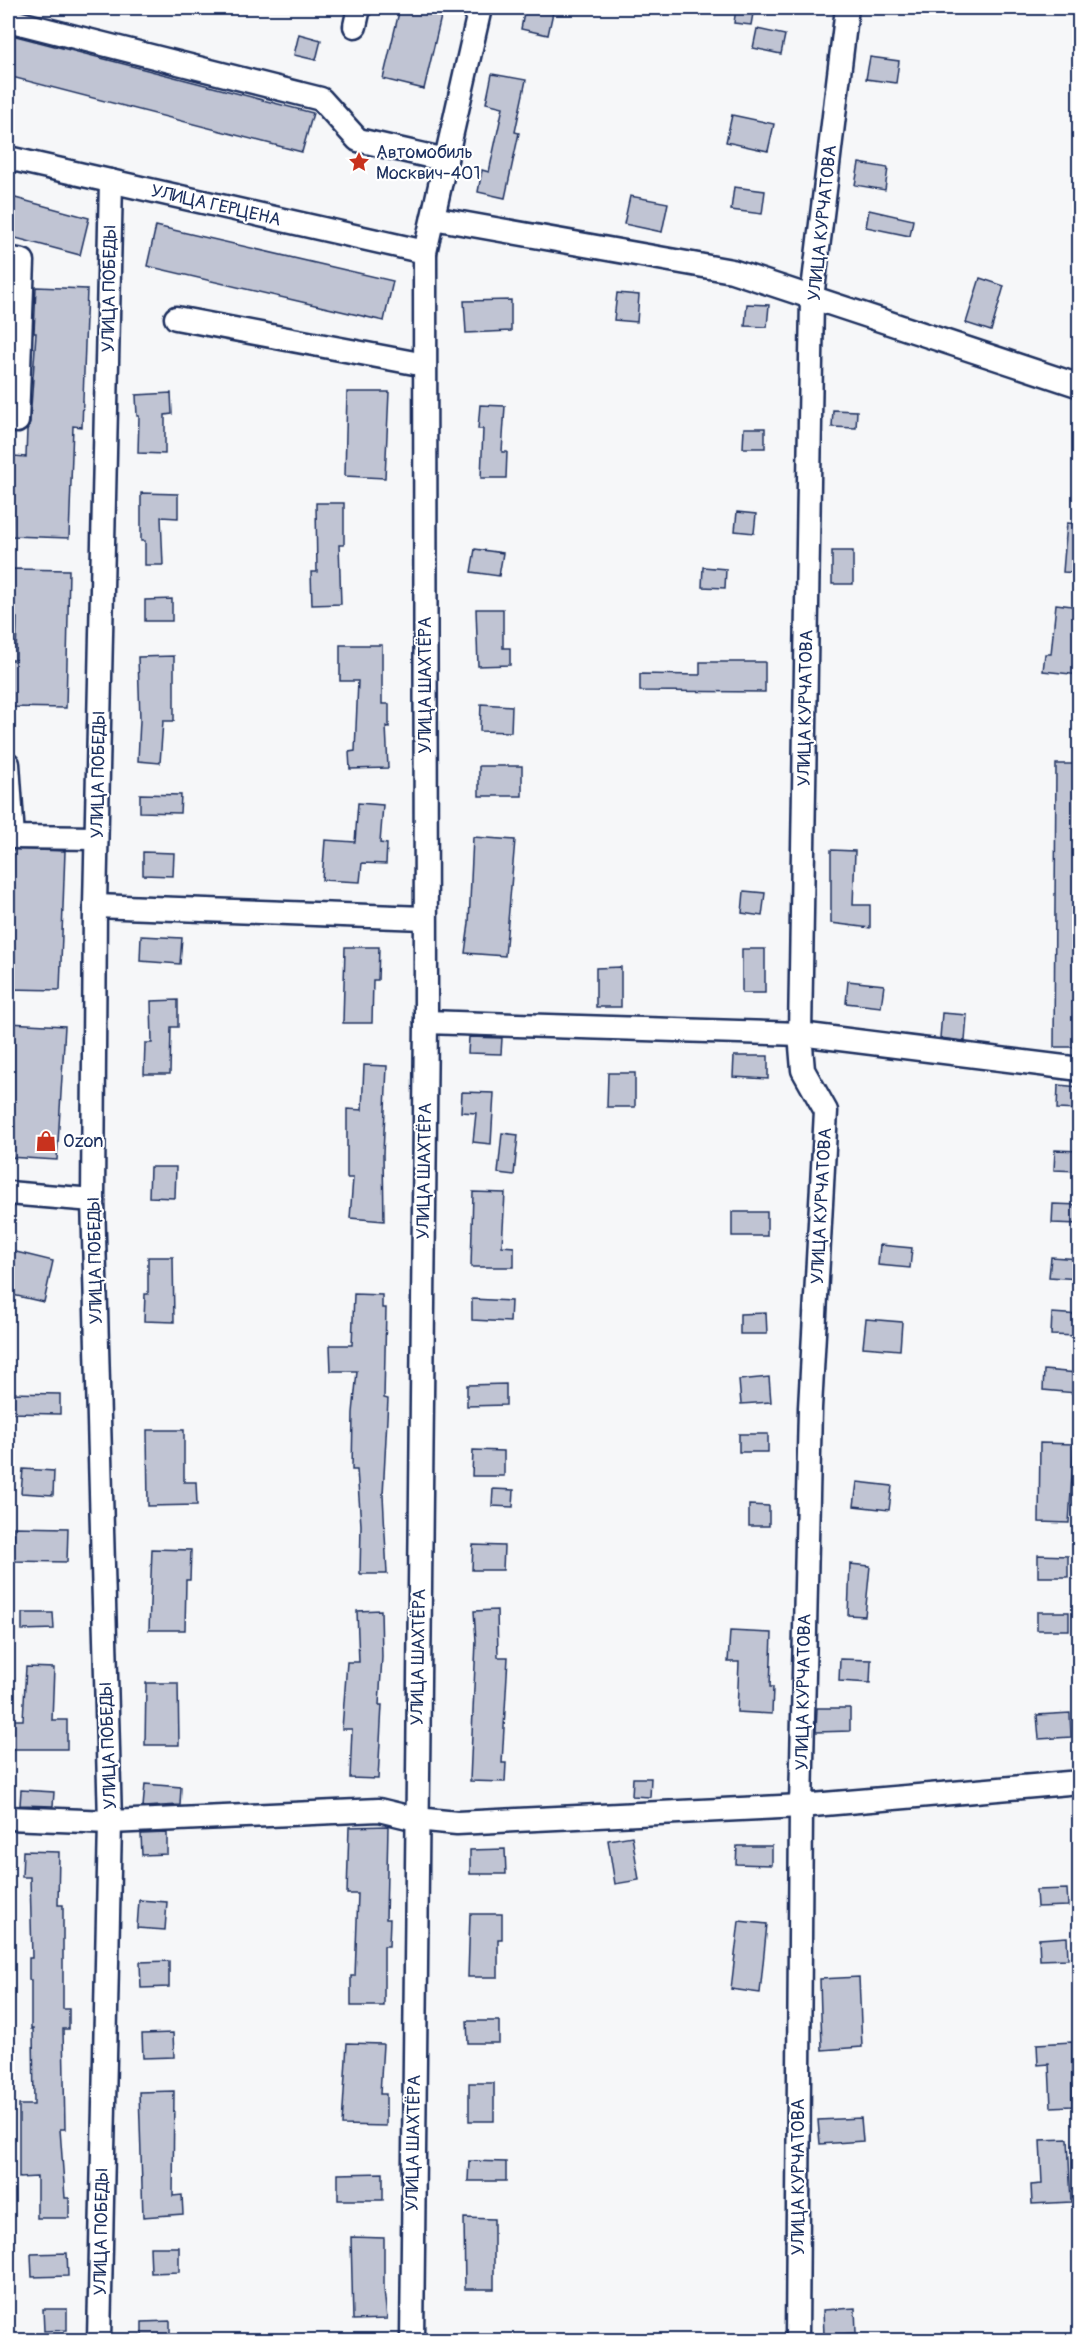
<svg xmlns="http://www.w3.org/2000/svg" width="1087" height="2348" font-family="Pangolin,sans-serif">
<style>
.building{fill:#c0c4d3;stroke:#1b2f5e;stroke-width:1.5}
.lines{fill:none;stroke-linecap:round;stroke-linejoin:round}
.minor-casing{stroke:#1b2f5e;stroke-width:27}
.minor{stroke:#fff;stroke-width:22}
.labels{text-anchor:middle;stroke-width:4.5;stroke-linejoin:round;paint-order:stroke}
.poi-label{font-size:18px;fill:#1b2f5e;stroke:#fff;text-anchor:start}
.street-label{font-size:18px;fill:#1b2f5e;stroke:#fff}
</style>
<rect width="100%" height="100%" fill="#f6f7f9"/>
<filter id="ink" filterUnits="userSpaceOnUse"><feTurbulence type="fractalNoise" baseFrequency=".0167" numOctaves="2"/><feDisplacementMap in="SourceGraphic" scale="12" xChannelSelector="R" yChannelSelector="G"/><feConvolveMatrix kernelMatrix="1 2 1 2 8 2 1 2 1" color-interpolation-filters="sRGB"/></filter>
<g filter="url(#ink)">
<g class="building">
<path d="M 400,8 L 443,8 L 424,89 L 383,79 Z"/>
<path d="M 525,8 L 554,8 L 548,35 L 521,29 Z"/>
<path d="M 736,8 L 754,8 L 751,25 L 734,23 Z"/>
<path d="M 757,29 L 785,35 L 781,54 L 753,48 Z"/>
<path d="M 8,34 L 313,113 L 302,152 L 8,76 Z"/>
<path d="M 299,34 L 321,40 L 316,60 L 294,55 Z"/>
<path d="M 870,57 L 899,61 L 896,83 L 866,79 Z"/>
<path d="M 492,74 L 526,80 L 515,132 L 519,133 L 505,198 L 478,192 L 482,170 L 489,172 L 503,107 L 486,103 Z"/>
<path d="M 732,115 L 774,124 L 768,151 L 726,142 Z"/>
<path d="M 859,163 L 888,168 L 885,190 L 855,185 Z"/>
<path d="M 734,187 L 765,191 L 762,214 L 731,210 Z"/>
<path d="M 8,196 L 89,218 L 80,255 L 8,236 Z"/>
<path d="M 630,196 L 668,203 L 662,232 L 624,224 Z"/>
<path d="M 869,210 L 913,220 L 910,236 L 866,227 Z"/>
<path d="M 156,226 L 393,281 L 384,321 L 147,266 Z"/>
<path d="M 980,278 L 1004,286 L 991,331 L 966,323 Z"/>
<path d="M 36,287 L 87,289 L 82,427 L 73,426 L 69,538 L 11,536 L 14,456 L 26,457 L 27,430 L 30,422 L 36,333 L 34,333 Z"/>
<path d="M 617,293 L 639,295 L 637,322 L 614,320 Z"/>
<path d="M 511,300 L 511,331 L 466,333 L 464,301 Z"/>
<path d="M 747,304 L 769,305 L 767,327 L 745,326 Z"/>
<path d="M 347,392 L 389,392 L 385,478 L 345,476 Z"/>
<path d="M 171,393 L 172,414 L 165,415 L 165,454 L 138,453 L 139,416 L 137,416 L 136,395 Z"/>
<path d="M 480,405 L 505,406 L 502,452 L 507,452 L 506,478 L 481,478 L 483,429 L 478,429 Z"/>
<path d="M 833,410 L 857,411 L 856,428 L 832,427 Z"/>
<path d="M 744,428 L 765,428 L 765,448 L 743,448 Z"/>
<path d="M 141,493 L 178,494 L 178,518 L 161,517 L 163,565 L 145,565 L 145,541 L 141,541 Z"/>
<path d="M 316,503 L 344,503 L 344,545 L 339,545 L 341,604 L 312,605 L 311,572 L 317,572 Z"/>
<path d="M 737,512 L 756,514 L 754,533 L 735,531 Z"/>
<path d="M 1067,523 L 1080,524 L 1080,573 L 1063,572 Z"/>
<path d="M 475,549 L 503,553 L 499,576 L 471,572 Z"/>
<rect x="832" y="551" width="21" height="33"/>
<path d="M 703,567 L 726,569 L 725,588 L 702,587 Z"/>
<path d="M 11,569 L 69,570 L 66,708 L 8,707 L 9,660 L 16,660 L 17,618 L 10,618 Z"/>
<path d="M 172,599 L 172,621 L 145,621 L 145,600 Z"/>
<path d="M 1056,604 L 1080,607 L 1080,675 L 1043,671 L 1045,654 L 1051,654 Z"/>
<path d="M 476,609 L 503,609 L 503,648 L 510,648 L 510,665 L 478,666 Z"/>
<path d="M 340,645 L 382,645 L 382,704 L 389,704 L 389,727 L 386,726 L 388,768 L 350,769 L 349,752 L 355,751 L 358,681 L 340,681 Z"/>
<path d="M 174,656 L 174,721 L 163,721 L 160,763 L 138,761 L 140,720 L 138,657 Z"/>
<path d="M 700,662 L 765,662 L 765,692 L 640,691 L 640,674 L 700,675 Z"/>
<path d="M 481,704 L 512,706 L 511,732 L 480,731 Z"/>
<path d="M 1056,764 L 1080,764 L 1079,1047 L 1054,1047 Z"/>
<rect x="479" y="766" width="43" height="30"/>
<path d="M 140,794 L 181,795 L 180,813 L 140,812 Z"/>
<path d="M 358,803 L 383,805 L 380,843 L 387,844 L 386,864 L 362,863 L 360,882 L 322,880 L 325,840 L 355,842 Z"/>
<path d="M 473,837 L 515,840 L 505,956 L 465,953 L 469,923 Z"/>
<path d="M 8,849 L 65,851 L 60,990 L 8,989 Z"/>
<path d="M 831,850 L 855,851 L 853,905 L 870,905 L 870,928 L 831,923 Z"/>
<path d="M 143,852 L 174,853 L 173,876 L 143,875 Z"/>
<path d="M 744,891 L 765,893 L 762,916 L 742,913 Z"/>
<path d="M 141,936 L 182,938 L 180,964 L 140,961 Z"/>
<path d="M 345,947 L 379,947 L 378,980 L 373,980 L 372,1023 L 343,1023 Z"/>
<rect x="742" y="949" width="23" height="44"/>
<path d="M 621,967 L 621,1007 L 596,1007 L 596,968 Z"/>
<path d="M 848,981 L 884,985 L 881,1007 L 846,1003 Z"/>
<path d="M 178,1000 L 178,1027 L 171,1027 L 170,1074 L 144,1074 L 145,1043 L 152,1043 L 151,1001 Z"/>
<path d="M 942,1013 L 967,1015 L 965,1041 L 940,1038 Z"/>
<path d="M 8,1023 L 65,1026 L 57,1160 L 8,1157 Z"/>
<path d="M 469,1037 L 502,1038 L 501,1054 L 468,1053 Z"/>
<path d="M 734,1056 L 768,1056 L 768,1079 L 733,1077 Z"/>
<path d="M 364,1065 L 387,1066 L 383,1154 L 384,1221 L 350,1218 L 353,1178 L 347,1178 L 347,1109 L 362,1110 Z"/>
<path d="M 608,1073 L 635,1073 L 635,1107 L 607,1107 Z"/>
<path d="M 1058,1085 L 1080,1087 L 1080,1110 L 1057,1109 Z"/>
<path d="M 462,1092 L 494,1093 L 491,1144 L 473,1142 L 476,1113 L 461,1112 Z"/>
<path d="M 502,1133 L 518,1135 L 514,1175 L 498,1173 Z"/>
<path d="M 1055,1150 L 1080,1151 L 1080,1171 L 1054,1170 Z"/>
<path d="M 150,1167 L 176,1167 L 175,1198 L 149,1197 Z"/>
<path d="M 473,1192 L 505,1193 L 502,1246 L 514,1247 L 514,1267 L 471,1267 Z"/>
<path d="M 1053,1204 L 1080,1205 L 1080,1224 L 1052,1223 Z"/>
<rect x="732" y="1212" width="35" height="24"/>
<path d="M 880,1245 L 912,1248 L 910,1268 L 878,1265 Z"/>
<path d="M 8,1250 L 53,1261 L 44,1302 L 8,1294 Z"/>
<path d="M 148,1257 L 173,1257 L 174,1322 L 144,1321 L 145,1294 L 148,1294 Z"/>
<path d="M 1051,1257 L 1080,1259 L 1080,1279 L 1049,1277 Z"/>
<path d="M 354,1294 L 382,1295 L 382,1308 L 386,1308 L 384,1398 L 388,1399 L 383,1495 L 387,1574 L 360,1574 L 361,1525 L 357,1470 L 352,1470 L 353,1413 L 357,1371 L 331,1371 L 330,1345 L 352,1345 Z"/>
<path d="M 472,1299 L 511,1301 L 510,1322 L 472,1320 Z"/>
<path d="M 766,1313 L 767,1334 L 740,1334 L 740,1314 Z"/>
<path d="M 1052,1313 L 1080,1315 L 1078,1336 L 1051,1335 Z"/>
<path d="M 866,1319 L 902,1322 L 900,1350 L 863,1347 Z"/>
<path d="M 1044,1370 L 1077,1373 L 1076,1393 L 1043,1390 Z"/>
<path d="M 769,1377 L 771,1402 L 741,1404 L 739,1380 Z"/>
<path d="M 506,1384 L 506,1405 L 467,1406 L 467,1385 Z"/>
<path d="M 8,1393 L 60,1394 L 60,1414 L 8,1413 Z"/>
<path d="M 147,1430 L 184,1430 L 184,1482 L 196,1482 L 197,1505 L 148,1506 Z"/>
<rect x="739" y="1434" width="29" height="18"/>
<path d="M 1040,1443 L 1074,1444 L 1069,1523 L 1039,1522 Z"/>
<path d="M 473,1450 L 504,1451 L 504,1476 L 472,1476 Z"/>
<path d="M 23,1469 L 54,1471 L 53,1495 L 21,1493 Z"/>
<path d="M 857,1482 L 892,1486 L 889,1510 L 854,1506 Z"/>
<path d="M 493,1489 L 514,1490 L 513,1507 L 492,1506 Z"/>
<path d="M 749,1505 L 769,1506 L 769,1526 L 749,1526 Z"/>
<path d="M 14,1527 L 68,1528 L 67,1562 L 13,1561 Z"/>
<path d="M 473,1545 L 504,1546 L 503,1570 L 472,1570 Z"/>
<path d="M 152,1549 L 191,1550 L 190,1580 L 186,1580 L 185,1630 L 149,1630 Z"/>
<path d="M 1038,1555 L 1068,1556 L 1068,1577 L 1038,1577 Z"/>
<path d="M 850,1564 L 870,1566 L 865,1616 L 848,1615 Z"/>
<path d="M 381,1610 L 382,1657 L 379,1705 L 382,1705 L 378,1779 L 350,1778 L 352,1729 L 342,1729 L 347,1662 L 359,1662 L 357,1611 Z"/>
<path d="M 497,1610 L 498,1657 L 508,1657 L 502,1763 L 506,1763 L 505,1782 L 470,1781 L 476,1641 L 474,1611 Z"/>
<rect x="1037" y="1612" width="32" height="18"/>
<path d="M 22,1613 L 53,1613 L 54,1629 L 22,1630 Z"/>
<path d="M 730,1631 L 772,1633 L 770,1687 L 773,1687 L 772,1714 L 737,1712 L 739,1662 L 728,1662 Z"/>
<path d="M 840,1659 L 871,1660 L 870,1683 L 839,1681 Z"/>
<path d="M 26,1667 L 54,1668 L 52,1720 L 67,1720 L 67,1749 L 9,1749 L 9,1720 L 23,1720 Z"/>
<path d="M 146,1683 L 178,1683 L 179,1745 L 145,1745 Z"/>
<path d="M 817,1708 L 850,1708 L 850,1731 L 816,1732 Z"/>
<path d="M 1070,1713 L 1071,1737 L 1039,1739 L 1037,1715 Z"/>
<path d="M 633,1778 L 651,1778 L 650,1797 L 632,1796 Z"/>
<path d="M 145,1784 L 181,1787 L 180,1805 L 143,1807 Z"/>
<path d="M 21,1790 L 54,1792 L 53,1806 L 20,1805 Z"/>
<path d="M 388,1826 L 386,1919 L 390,1919 L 389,1946 L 384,1946 L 384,2006 L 351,2006 L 351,1976 L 355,1976 L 358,1894 L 347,1894 L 349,1827 Z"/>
<path d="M 167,1833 L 167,1854 L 142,1855 L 141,1834 Z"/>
<path d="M 632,1836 L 639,1880 L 615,1884 L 608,1840 Z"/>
<path d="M 737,1846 L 772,1846 L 772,1865 L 736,1864 Z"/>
<path d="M 505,1849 L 506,1874 L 470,1874 L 470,1850 Z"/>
<path d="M 23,1851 L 59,1852 L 58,1905 L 63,1905 L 63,2009 L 69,2009 L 69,2029 L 63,2029 L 65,2129 L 60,2129 L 65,2198 L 69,2198 L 69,2218 L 37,2218 L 37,2177 L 19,2178 L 19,2105 L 34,2105 L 33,2029 L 31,2029 L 31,1980 L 29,1980 L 29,1958 L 32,1958 L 30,1877 L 22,1877 Z"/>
<path d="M 1067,1889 L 1068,1906 L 1037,1907 L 1036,1890 Z"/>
<path d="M 139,1900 L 167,1902 L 165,1930 L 137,1928 Z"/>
<path d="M 470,1914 L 502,1914 L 502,1939 L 498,1939 L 498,1977 L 468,1977 Z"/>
<path d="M 739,1921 L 767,1924 L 760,1993 L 731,1989 Z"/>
<path d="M 1067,1937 L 1068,1959 L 1040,1960 L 1039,1939 Z"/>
<path d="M 169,1961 L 169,1987 L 141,1988 L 140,1962 Z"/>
<path d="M 859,1977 L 862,2047 L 822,2050 L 820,1979 Z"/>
<path d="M 467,2021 L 499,2021 L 499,2043 L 468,2043 Z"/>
<path d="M 173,2033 L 174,2057 L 143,2058 L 142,2034 Z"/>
<path d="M 1072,2042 L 1072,2106 L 1051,2107 L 1049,2064 L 1038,2065 L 1037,2044 Z"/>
<path d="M 347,2043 L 383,2044 L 380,2094 L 386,2094 L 386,2126 L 342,2125 Z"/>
<rect x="469" y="2083" width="25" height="38"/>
<path d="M 174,2091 L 173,2196 L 182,2195 L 183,2214 L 143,2217 L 139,2092 Z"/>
<path d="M 861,2118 L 863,2141 L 820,2144 L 818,2120 Z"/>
<path d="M 1068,2139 L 1071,2202 L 1032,2204 L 1031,2185 L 1042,2184 L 1040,2140 Z"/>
<path d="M 469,2161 L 506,2162 L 506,2181 L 468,2181 Z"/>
<path d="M 383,2173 L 383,2200 L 338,2200 L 338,2174 Z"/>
<path d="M 464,2218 L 494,2219 L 494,2289 L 465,2289 Z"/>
<path d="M 351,2237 L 384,2238 L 384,2289 L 387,2319 L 353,2320 Z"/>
<path d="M 150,2247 L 179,2247 L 179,2272 L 151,2273 Z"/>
<path d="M 67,2253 L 68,2276 L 32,2277 L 31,2254 Z"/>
<path d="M 855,2308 L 856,2333 L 824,2335 L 823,2310 Z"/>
<path d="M 43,2309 L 67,2309 L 67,2330 L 44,2331 Z"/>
<path d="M 170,2321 L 170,2340 L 142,2340 L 142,2322 Z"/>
</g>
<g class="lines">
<defs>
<g id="minor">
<path d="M 8,20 L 321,99 L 358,140 L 446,160"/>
<path d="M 355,26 L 359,8"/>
<path d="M 8,158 L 425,252"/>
<path d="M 433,218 L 732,271 L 1080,386"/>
<path d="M 8,258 L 23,261 L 17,421"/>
<path d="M 176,318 L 425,365"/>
<path d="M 8,764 L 13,837 L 96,838"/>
<path d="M 95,906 L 424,918"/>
<path d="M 426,1022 L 800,1034 L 1080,1069"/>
<path d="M 8,1193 L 93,1200"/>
<path d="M 8,1818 L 110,1822 L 379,1810 L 416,1819 L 457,1823 L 801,1806 L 1080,1782"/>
<path d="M 99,2340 L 110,1822 L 93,1200 L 95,906 L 111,181"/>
<path d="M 412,2340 L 426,1022 L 425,252 L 480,8"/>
<path d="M 797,2340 L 801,1806 L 810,1408 L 826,1111 L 803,1070 L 800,1034 L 812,298 L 847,8"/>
</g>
</defs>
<use href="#minor" class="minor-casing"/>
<use href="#minor" class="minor"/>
</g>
</g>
<defs>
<symbol id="sight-bare" viewBox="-9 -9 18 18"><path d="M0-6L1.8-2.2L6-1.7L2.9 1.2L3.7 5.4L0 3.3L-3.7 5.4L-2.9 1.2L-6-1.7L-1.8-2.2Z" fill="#c8321e" stroke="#fff" stroke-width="2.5" paint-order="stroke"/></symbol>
<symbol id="shop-bare" viewBox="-9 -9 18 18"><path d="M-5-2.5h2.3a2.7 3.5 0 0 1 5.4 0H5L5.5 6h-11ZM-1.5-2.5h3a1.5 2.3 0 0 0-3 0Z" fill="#c8321e" stroke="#fff" stroke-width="2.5" paint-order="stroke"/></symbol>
</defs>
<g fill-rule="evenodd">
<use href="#sight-bare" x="344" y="147" width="30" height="30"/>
<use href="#shop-bare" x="31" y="1126" width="30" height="30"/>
</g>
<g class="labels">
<g class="poi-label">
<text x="376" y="158">Автомобиль<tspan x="376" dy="21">Москвич-401</tspan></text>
<text x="63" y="1147">Ozon</text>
</g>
<g class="street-label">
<text transform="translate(216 205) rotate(13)" y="6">УЛИЦА ГЕРЦЕНА</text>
<text transform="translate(822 223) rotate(-84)" y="6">УЛИЦА КУРЧАТОВА</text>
<text transform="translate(109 289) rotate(-89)" y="6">УЛИЦА ПОБЕДЫ</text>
<text transform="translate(425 685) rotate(-90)" y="6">УЛИЦА ШАХТЁРА</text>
<text transform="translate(805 708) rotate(-89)" y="6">УЛИЦА КУРЧАТОВА</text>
<text transform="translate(98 775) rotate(-89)" y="6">УЛИЦА ПОБЕДЫ</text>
<text transform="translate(424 1171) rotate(-89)" y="6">УЛИЦА ШАХТЁРА</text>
<text transform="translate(821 1206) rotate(-87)" y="6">УЛИЦА КУРЧАТОВА</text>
<text transform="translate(95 1261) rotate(-91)" y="6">УЛИЦА ПОБЕДЫ</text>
<text transform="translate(418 1657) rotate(-89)" y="6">УЛИЦА ШАХТЁРА</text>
<text transform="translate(803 1692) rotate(-89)" y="6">УЛИЦА КУРЧАТОВА</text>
<text transform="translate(108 1746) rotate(-92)" y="6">УЛИЦА ПОБЕДЫ</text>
<text transform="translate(413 2143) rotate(-89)" y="6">УЛИЦА ШАХТЁРА</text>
<text transform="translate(798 2177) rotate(-90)" y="6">УЛИЦА КУРЧАТОВА</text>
<text transform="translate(101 2232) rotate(-89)" y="6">УЛИЦА ПОБЕДЫ</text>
</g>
</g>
<rect width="1087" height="2348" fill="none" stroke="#fff" stroke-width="30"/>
<rect x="15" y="15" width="1057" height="2318" fill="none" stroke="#1b2f5e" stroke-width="2" filter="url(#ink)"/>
</svg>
